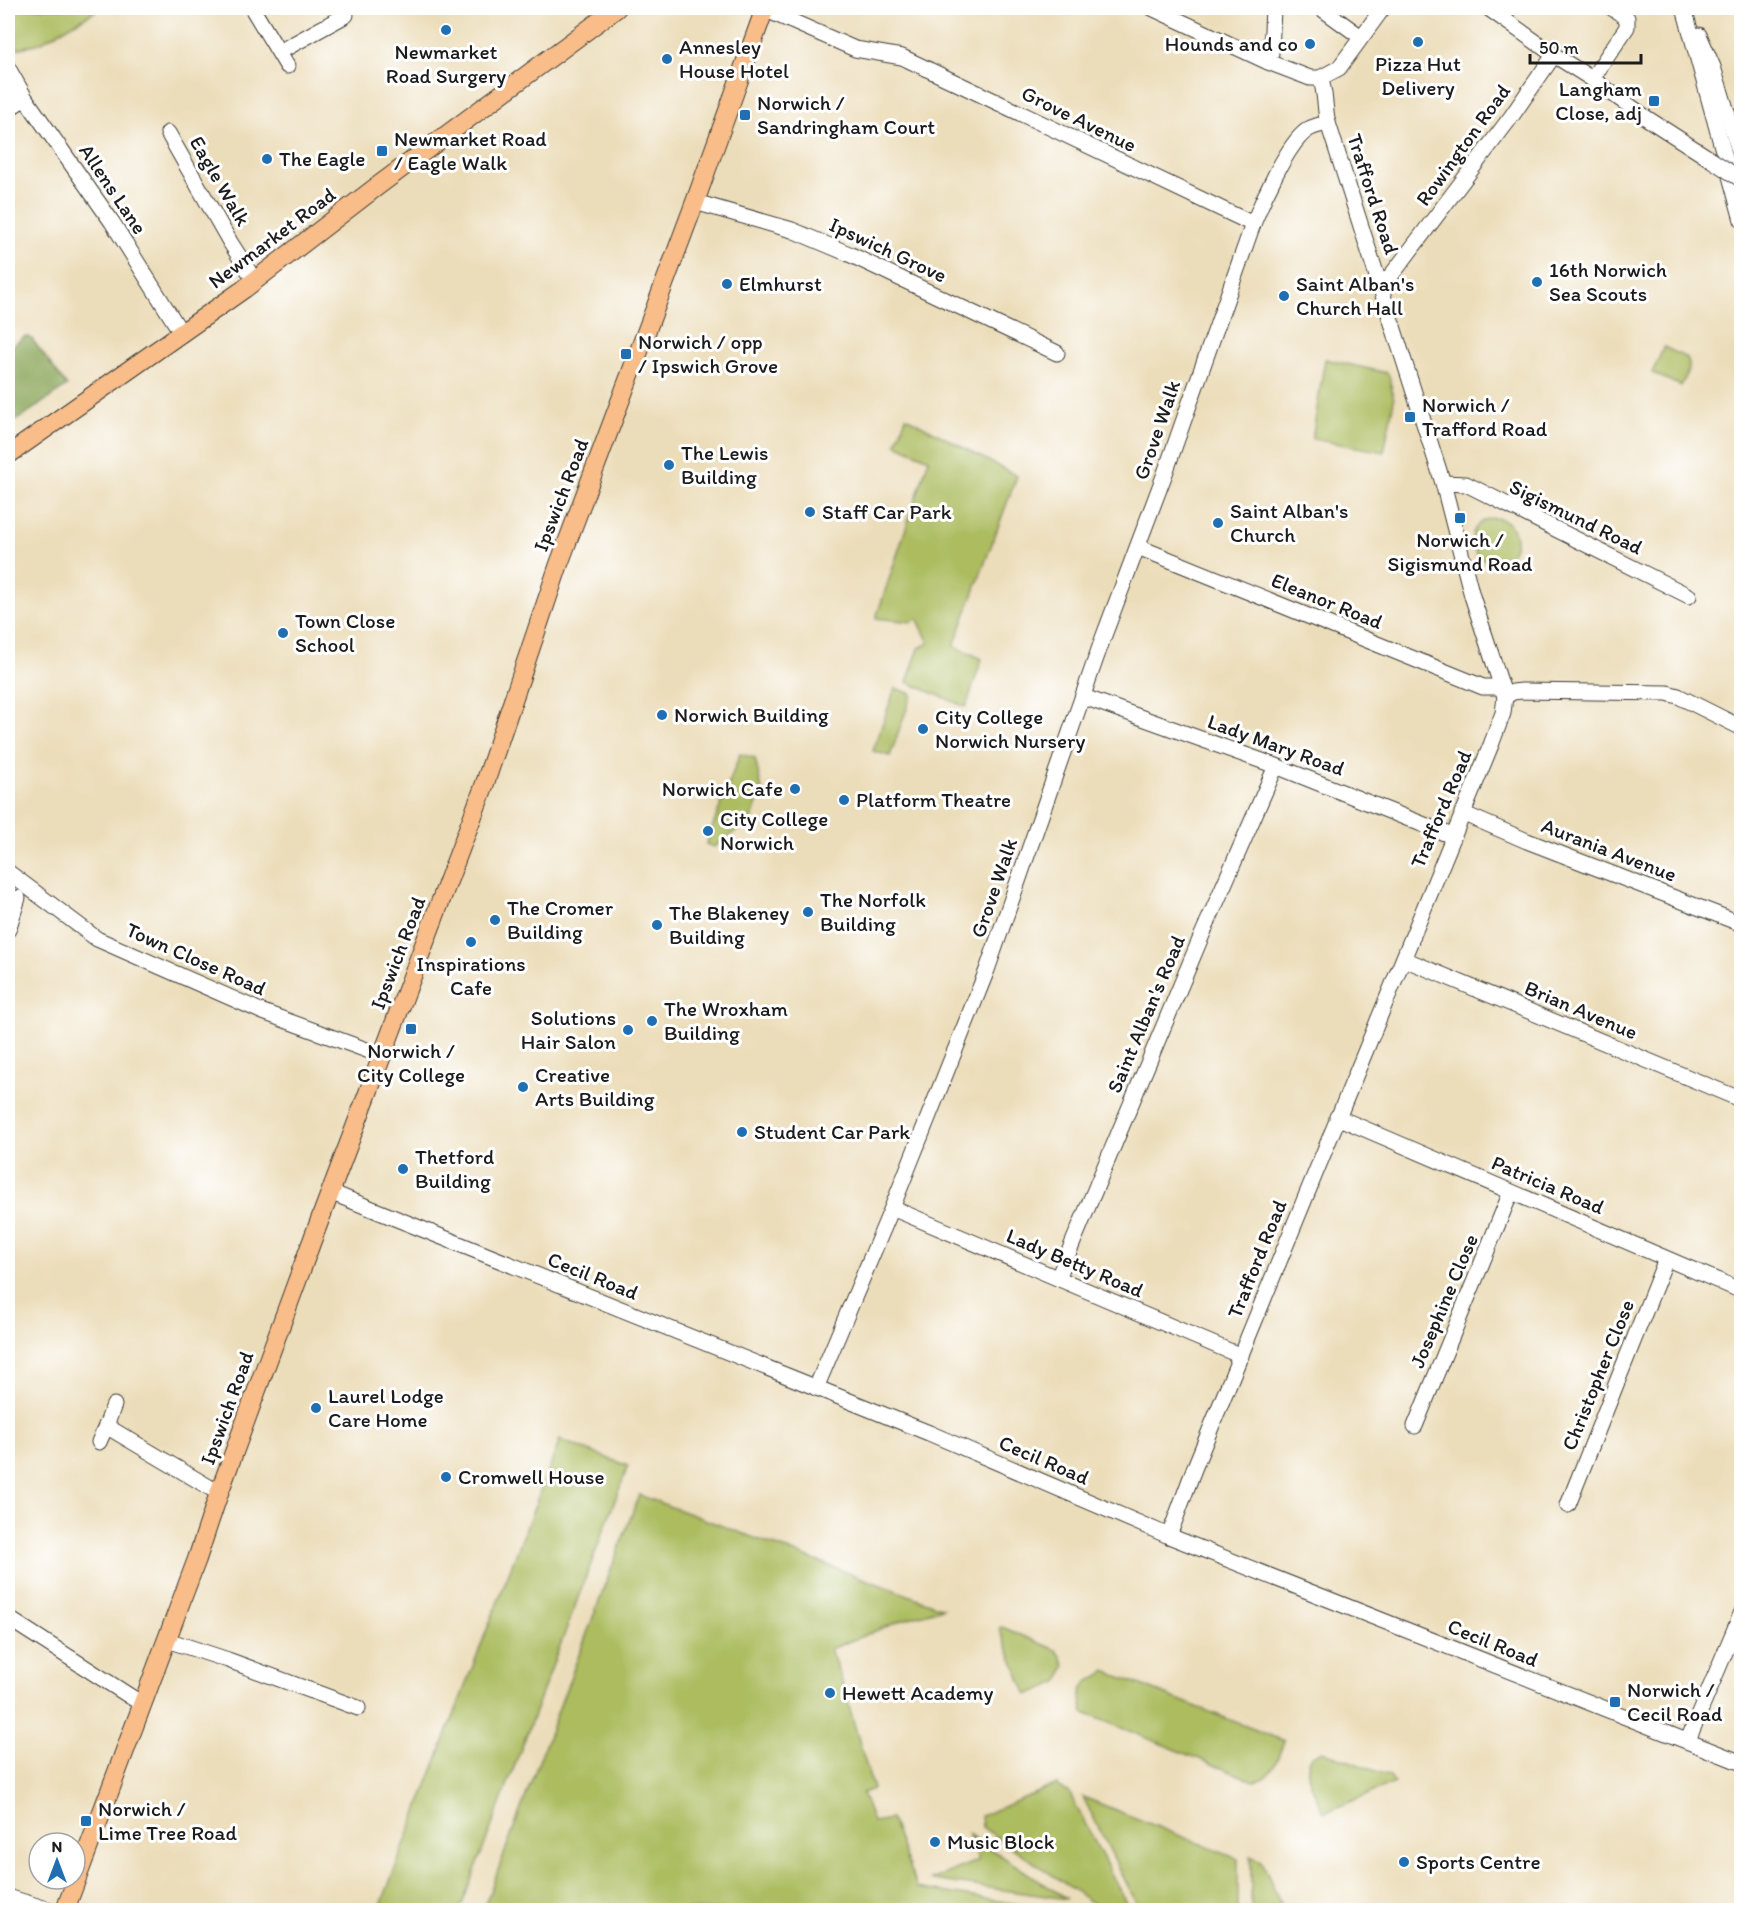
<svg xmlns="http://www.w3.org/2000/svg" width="1749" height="1918" font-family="Itim,sans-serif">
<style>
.green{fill:#acbc5f;stroke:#646c3e;stroke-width:1.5}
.forest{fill:#89a456;stroke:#526039;stroke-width:1.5}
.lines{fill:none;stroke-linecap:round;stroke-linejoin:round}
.minor-casing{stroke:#3b3934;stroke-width:17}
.major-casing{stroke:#3b3934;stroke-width:20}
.minor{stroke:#fff;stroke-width:15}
.major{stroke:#f8bd89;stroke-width:18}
.minor-bridge-casing{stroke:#3b3934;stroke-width:17;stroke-linecap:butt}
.minor-bridge{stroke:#fff;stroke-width:15}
.poi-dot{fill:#1f6fb2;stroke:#fff;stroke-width:2}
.labels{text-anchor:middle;stroke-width:6;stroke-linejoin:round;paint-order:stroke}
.poi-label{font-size:21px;fill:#1c1c1c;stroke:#fff;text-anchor:start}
.street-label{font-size:21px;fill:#1c1c1c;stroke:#fff}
</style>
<rect width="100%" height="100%" fill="#fff"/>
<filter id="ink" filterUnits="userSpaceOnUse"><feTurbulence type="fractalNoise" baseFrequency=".0167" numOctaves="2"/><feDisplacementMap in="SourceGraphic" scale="12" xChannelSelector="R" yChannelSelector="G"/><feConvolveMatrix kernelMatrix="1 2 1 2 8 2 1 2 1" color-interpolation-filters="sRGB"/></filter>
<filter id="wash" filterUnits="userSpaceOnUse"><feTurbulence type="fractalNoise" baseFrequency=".008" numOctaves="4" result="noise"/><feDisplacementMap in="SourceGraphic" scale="24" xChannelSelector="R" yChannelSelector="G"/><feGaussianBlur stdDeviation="1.35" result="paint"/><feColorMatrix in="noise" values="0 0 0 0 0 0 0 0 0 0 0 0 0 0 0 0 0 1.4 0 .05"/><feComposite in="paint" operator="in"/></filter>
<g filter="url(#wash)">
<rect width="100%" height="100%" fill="#ecddba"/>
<g class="green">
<path d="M 8,8 L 101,8 L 40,43 L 13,50 L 8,55 Z"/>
<path d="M 1664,347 L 1687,358 C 1693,367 1685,378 1681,386 L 1652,373 Z"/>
<path d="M 1325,359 L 1387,373 L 1389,375 L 1394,400 L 1384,452 L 1312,439 Z"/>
<path d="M 906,417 L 1017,476 L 954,646 L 982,659 L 966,707 L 907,682 L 919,648 L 929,643 L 917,618 L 912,622 L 876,618 L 929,459 L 896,444 Z"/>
<circle cx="1494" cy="540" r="22"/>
<path d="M 895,688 L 912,694 L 890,756 L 873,751 Z"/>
<path d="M 740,754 L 755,758 L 762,790 L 751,820 L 714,847 L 706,844 Z"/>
<path d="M 560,1440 L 628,1466 L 460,1910 L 379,1910 Z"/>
<path d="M 639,1495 L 943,1608 L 903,1620 L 830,1649 L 841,1678 L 873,1789 L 862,1793 L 873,1822 L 891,1819 L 917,1888 L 1056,1910 L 483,1910 Z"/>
<path d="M 1002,1627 L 1056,1650 L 1061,1656 L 1065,1666 L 1059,1682 L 1027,1695 L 999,1628 Z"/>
<path d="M 1105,1671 L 1284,1741 C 1278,1756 1273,1780 1254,1781 L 1084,1713 C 1081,1702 1077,1689 1089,1681 C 1095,1677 1100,1677 1105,1671 Z"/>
<path d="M 1322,1751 L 1390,1776 L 1395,1783 L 1324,1813 C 1317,1796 1300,1773 1312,1756 Z"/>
<path d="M 1057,1784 L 1059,1788 L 1069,1792 L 1130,1910 L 1103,1910 L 982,1827 L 981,1816 Z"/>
<path d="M 1083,1797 L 1238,1859 L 1238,1910 L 1140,1910 Z"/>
<path d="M 968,1834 L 1067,1899 L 931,1880 L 979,1860 Z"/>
<path d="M 1251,1856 L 1262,1861 L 1283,1910 L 1251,1910 Z"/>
</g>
<path class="forest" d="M 24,337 L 29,337 L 32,339 L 67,386 L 8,426 L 8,349 Z"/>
</g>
<g filter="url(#ink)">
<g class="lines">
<defs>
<g id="minor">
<path d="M 252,8 L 287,66"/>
<path d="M 1152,8 L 1268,62 L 1310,78 L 1320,78 L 1339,68 L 1383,8"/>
<path d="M 1321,8 L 1361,37"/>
<path d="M 1488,8 L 1554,55 L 1592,79 L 1648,119 L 1707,157"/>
<path d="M 1684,8 L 1742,220"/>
<path d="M 764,9 L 855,49 L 902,57 L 1253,224"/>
<path d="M 1699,35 L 1713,67 L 1742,160"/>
<path d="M 279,52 L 346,15"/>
<path d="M 1268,62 L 1271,53 L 1273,8"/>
<path d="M 8,68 L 25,98 L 112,222 L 182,334"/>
<path d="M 1592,79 L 1627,27 L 1627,18 L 1612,8"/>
<path d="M 8,109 L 25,98"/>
<path d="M 168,133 L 230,242 L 255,281"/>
<path d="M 695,202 L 792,230 L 849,254 L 1057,353"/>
<path d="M 1379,283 L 1389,278 L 1400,264 L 1511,117 L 1554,55"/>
<path d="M 1443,483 L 1466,484 L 1689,596"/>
<path d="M 1138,547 L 1483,687 L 1501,687"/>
<path d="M 1084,697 L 1276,766 L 1452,836"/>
<path d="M 1505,697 L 1513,692 L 1522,691 L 1667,693 L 1678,696 L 1742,728"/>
<path d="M 1462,813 L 1527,841 L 1742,924"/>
<path d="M 8,872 L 97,939 L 263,1012 L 383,1056"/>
<path d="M 8,930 L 18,898"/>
<path d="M 1404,959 L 1742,1100"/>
<path d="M 1337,1117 L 1742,1291"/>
<path d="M 330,1192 L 929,1433 L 1169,1536 L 1742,1763"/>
<path d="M 892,1208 L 1241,1356"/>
<path d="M 1058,1278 L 1199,942 L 1276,766"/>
<path d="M 816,1388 L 892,1208 L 987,970 L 1103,638 L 1164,476 L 1253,224 C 1262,201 1287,145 1306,131 C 1312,126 1320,125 1328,123"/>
<path d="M 106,1426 L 114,1405"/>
<path d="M 1415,1426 L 1511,1192"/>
<path d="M 99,1442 L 106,1426 L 219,1493"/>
<path d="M 1568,1505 L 1666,1259"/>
<path d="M 1169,1536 L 1194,1469 L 1491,745 L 1503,713 L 1505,697 L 1472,596 L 1443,483 L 1328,123 C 1324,108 1326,91 1320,78"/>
<path d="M 8,1618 L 142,1704"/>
<path d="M 167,1640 L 228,1660 L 358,1708"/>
<path d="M 1688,1740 L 1742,1612"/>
<path d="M 8,1897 L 50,1910"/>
</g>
<g id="major">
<path d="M 8,455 L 244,289 L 371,191 L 617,8"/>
<path d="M 65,1910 L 197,1559 L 219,1493 L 313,1238 L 483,789 L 559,564 L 695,202 L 765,8"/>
</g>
</defs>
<use href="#minor" class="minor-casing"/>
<use href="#major" class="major-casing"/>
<use href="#minor" class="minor"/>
<use href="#major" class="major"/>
<defs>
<path id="minor-bridge" d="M 1707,157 L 1742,180"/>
</defs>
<use href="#minor-bridge" class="minor-bridge-casing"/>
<use href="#minor-bridge" class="minor-bridge"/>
</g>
</g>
<g class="poi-dot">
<circle cx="446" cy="30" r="6"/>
<circle cx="1418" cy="42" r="6"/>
<circle cx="1310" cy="44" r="6"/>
<circle cx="667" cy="59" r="6"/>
<rect x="1648" y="95" width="12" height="12" rx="3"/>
<rect x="739" y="109" width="12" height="12" rx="3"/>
<rect x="376" y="145" width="12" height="12" rx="3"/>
<circle cx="267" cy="159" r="6"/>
<circle cx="1537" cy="282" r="6"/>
<circle cx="727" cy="284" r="6"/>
<circle cx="1284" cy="296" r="6"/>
<rect x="620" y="348" width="12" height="12" rx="3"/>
<rect x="1404" y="411" width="12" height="12" rx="3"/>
<circle cx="669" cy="465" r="6"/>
<circle cx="810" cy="512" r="6"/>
<rect x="1454" y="512" width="12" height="12" rx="3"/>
<circle cx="1218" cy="523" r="6"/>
<circle cx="283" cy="633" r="6"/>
<circle cx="662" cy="715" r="6"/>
<circle cx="923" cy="729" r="6"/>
<circle cx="795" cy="789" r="6"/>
<circle cx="844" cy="800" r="6"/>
<circle cx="708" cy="831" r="6"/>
<circle cx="808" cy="912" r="6"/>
<circle cx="495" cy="920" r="6"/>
<circle cx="657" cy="925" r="6"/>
<circle cx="471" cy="942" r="6"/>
<circle cx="652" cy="1021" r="6"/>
<rect x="405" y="1023" width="12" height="12" rx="3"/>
<circle cx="628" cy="1030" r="6"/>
<circle cx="523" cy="1087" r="6"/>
<circle cx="742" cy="1132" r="6"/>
<circle cx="403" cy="1169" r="6"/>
<circle cx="316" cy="1408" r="6"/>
<circle cx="446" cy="1477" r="6"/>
<circle cx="830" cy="1693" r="6"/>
<rect x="1609" y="1696" width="12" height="12" rx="3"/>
<rect x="80" y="1815" width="12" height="12" rx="3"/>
<circle cx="935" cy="1842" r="6"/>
<circle cx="1404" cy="1862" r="6"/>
</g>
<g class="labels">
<g class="poi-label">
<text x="1298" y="51" text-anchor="end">Hounds and co</text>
<text x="679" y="54">Annesley<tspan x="679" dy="24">House Hotel</tspan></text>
<text x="446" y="59" text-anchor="middle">Newmarket<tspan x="446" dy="24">Road Surgery</tspan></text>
<text x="1418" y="71" text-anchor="middle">Pizza Hut<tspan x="1418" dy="24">Delivery</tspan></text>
<text x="1642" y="96" text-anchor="end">Langham<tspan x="1642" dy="24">Close, adj</tspan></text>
<text x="757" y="110">Norwich /<tspan x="757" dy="24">Sandringham Court</tspan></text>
<text x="394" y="146">Newmarket Road<tspan x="394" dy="24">/ Eagle Walk</tspan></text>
<text x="279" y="166">The Eagle</text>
<text x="1549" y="277">16th Norwich<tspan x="1549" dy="24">Sea Scouts</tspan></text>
<text x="739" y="291">Elmhurst</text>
<text x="1296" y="291">Saint Alban's<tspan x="1296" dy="24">Church Hall</tspan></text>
<text x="638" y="349">Norwich / opp<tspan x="638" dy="24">/ Ipswich Grove</tspan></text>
<text x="1422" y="412">Norwich /<tspan x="1422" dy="24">Trafford Road</tspan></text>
<text x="681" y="460">The Lewis<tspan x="681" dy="24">Building</tspan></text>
<text x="1230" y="518">Saint Alban's<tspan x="1230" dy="24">Church</tspan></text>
<text x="822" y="519">Staff Car Park</text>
<text x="1460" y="547" text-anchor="middle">Norwich /<tspan x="1460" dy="24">Sigismund Road</tspan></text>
<text x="295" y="628">Town Close<tspan x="295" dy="24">School</tspan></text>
<text x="674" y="722">Norwich Building</text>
<text x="935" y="724">City College<tspan x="935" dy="24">Norwich Nursery</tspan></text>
<text x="783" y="796" text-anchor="end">Norwich Cafe</text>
<text x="856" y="807">Platform Theatre</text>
<text x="720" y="826">City College<tspan x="720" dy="24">Norwich</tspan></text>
<text x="820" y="907">The Norfolk<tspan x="820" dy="24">Building</tspan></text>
<text x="507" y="915">The Cromer<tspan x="507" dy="24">Building</tspan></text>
<text x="669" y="920">The Blakeney<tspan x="669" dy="24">Building</tspan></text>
<text x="471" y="971" text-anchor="middle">Inspirations<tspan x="471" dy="24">Cafe</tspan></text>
<text x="664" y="1016">The Wroxham<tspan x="664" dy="24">Building</tspan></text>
<text x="616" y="1025" text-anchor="end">Solutions<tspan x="616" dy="24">Hair Salon</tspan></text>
<text x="411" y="1058" text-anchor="middle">Norwich /<tspan x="411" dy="24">City College</tspan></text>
<text x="535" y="1082">Creative<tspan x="535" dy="24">Arts Building</tspan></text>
<text x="754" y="1139">Student Car Park</text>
<text x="415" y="1164">Thetford<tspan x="415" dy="24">Building</tspan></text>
<text x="328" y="1403">Laurel Lodge<tspan x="328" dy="24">Care Home</tspan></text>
<text x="458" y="1484">Cromwell House</text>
<text x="1627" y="1697">Norwich /<tspan x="1627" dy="24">Cecil Road</tspan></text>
<text x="842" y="1700">Hewett Academy</text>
<text x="98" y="1816">Norwich /<tspan x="98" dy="24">Lime Tree Road</tspan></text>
<text x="947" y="1849">Music Block</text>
<text x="1416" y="1869">Sports Centre</text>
</g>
<g class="street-label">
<text transform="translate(1079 119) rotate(26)" y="7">Grove Avenue</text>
<text transform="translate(1463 145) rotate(-54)" y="7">Rowington Road</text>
<text transform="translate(220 181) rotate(60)" y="7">Eagle Walk</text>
<text transform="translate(113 189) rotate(56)" y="7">Allens Lane</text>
<text transform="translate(1373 194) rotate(72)" y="7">Trafford Road</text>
<text transform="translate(272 238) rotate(-37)" y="7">Newmarket Road</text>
<text transform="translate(888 250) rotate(25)" y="7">Ipswich Grove</text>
<text transform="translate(1157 430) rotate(-71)" y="7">Grove Walk</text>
<text transform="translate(561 495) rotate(-69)" y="7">Ipswich Road</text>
<text transform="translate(1576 517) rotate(26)" y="7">Sigismund Road</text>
<text transform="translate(1327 601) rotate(22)" y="7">Eleanor Road</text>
<text transform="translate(1276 745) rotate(20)" y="7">Lady Mary Road</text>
<text transform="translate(1441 809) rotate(-67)" y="7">Trafford Road</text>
<text transform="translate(1609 850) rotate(21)" y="7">Aurania Avenue</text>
<text transform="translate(994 888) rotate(-71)" y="7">Grove Walk</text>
<text transform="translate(398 953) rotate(-69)" y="7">Ipswich Road</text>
<text transform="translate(196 959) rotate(24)" y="7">Town Close Road</text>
<text transform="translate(1581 1010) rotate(23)" y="7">Brian Avenue</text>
<text transform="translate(1146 1014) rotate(-67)" y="7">Saint Alban's Road</text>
<text transform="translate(1548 1185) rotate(23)" y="7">Patricia Road</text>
<text transform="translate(1257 1259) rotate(-68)" y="7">Trafford Road</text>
<text transform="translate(1075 1263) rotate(23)" y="7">Lady Betty Road</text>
<text transform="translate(593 1276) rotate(22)" y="7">Cecil Road</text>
<text transform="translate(1444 1301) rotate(-67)" y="7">Josephine Close</text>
<text transform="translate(1598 1375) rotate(-68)" y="7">Christopher Close</text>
<text transform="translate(227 1408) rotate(-70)" y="7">Ipswich Road</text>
<text transform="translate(1044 1460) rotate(23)" y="7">Cecil Road</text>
<text transform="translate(1493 1643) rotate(22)" y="7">Cecil Road</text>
</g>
</g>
<rect width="1749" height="1918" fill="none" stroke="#fff" stroke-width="30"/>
<g transform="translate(57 1861)"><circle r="28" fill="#ffffff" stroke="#a4a4a4" stroke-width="1.5"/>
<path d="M0-4.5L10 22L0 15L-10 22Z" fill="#1f6fb2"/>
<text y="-9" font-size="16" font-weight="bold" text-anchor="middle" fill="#1c1c1c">N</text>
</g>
<path d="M1530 54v9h111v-9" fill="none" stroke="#1c1c1c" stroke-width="3"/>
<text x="1539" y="54" font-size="18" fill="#1c1c1c" stroke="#ffffff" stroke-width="4.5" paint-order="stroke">50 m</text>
</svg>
